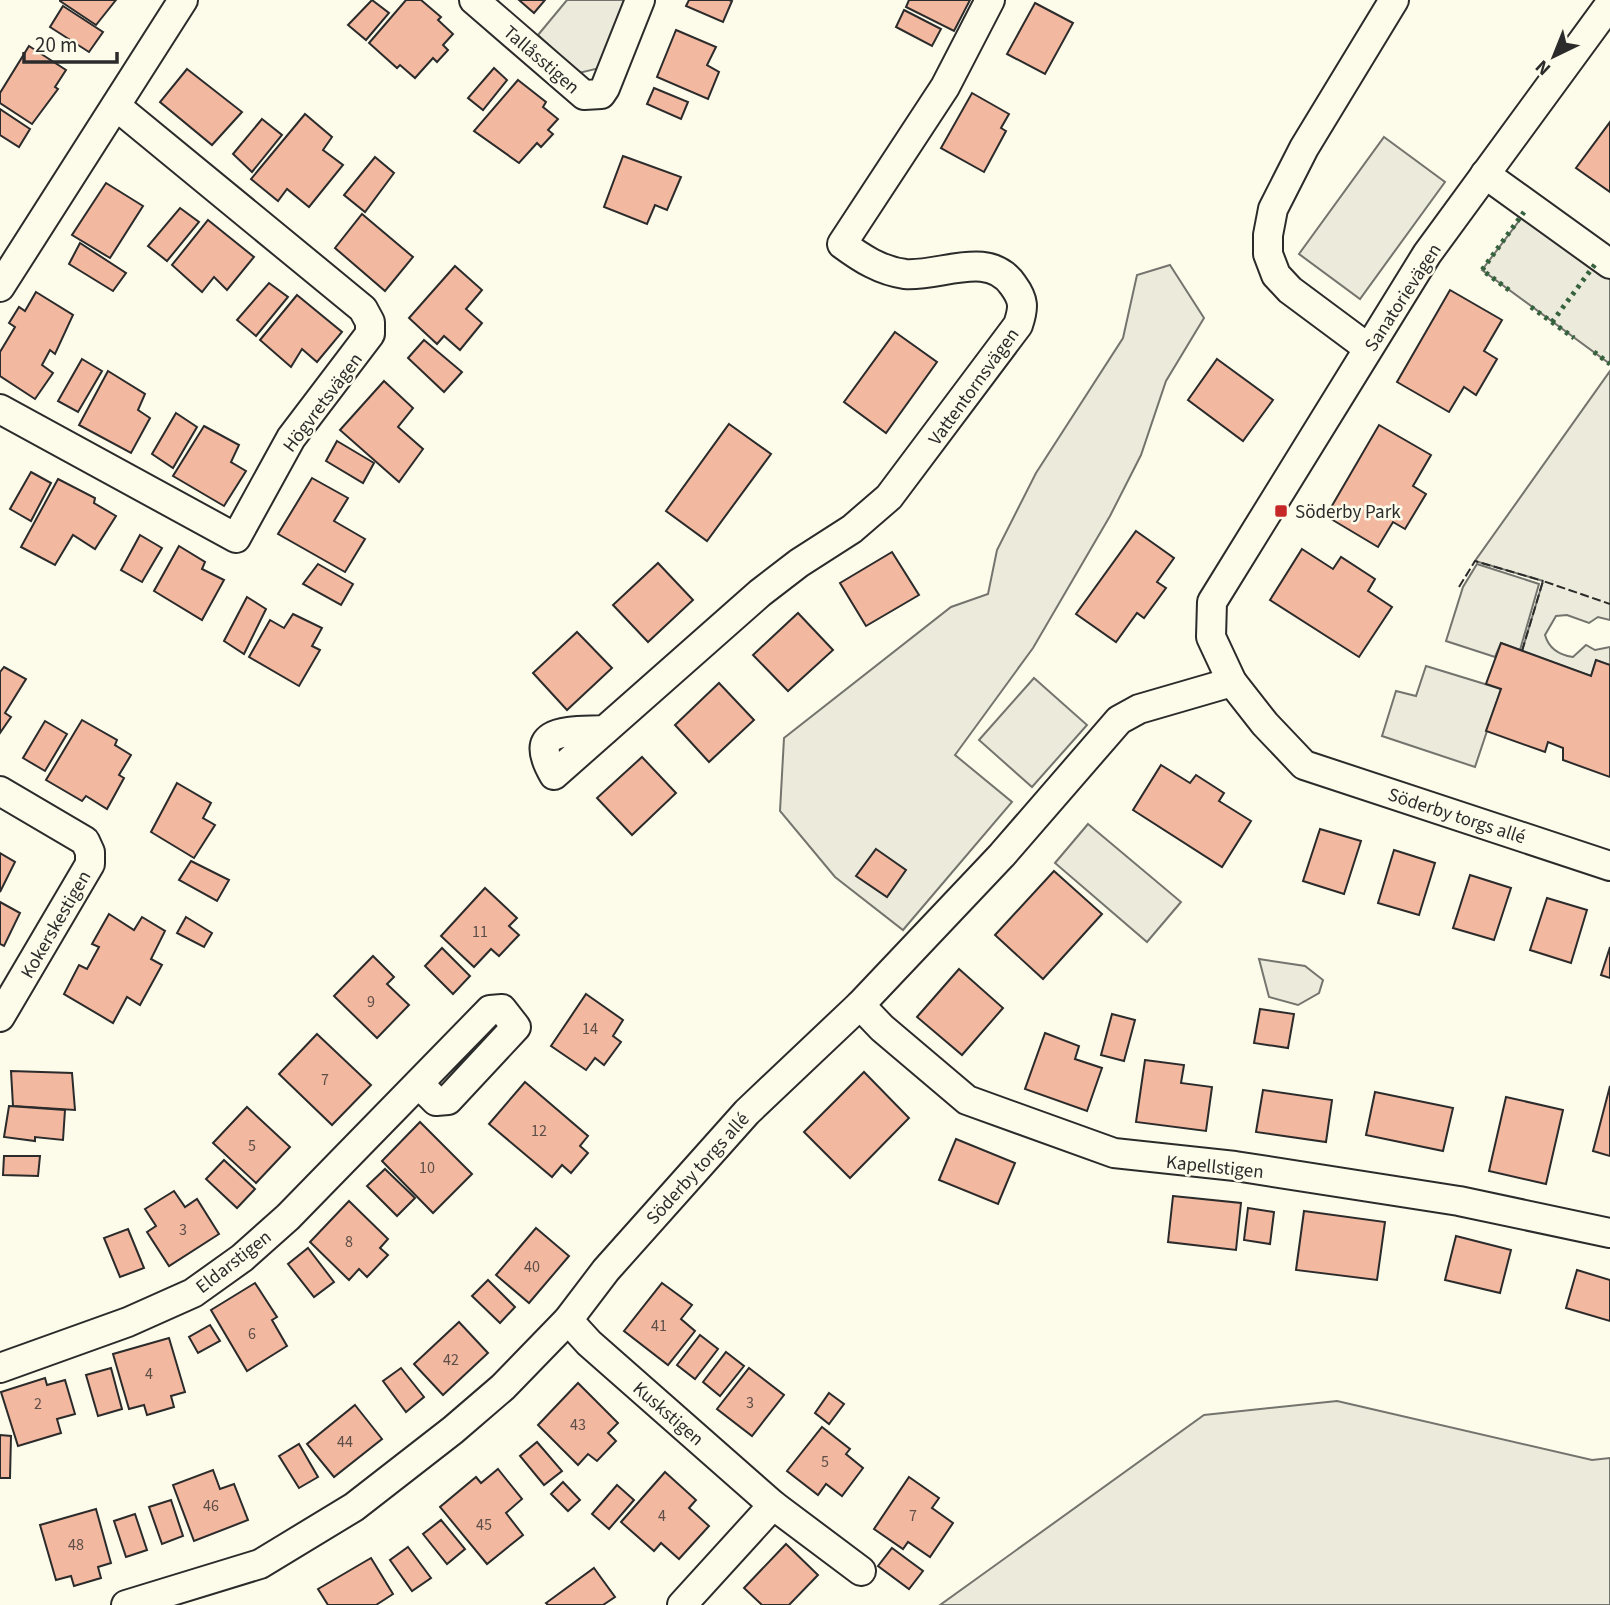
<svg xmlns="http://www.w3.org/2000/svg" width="1610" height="1605" font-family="'Source Sans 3',sans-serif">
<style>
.green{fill:#ecebdb;stroke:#74746e;stroke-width:2}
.parking{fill:#eceadb;stroke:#74746e;stroke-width:2}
.building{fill:#f2b8a0;stroke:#2b2b2b;stroke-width:2}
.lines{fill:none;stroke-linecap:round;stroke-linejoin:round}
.street-casing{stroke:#2b2b2b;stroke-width:32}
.street{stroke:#fdfbea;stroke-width:28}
.hedge{stroke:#34623c;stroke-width:5;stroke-dasharray:3.5 5;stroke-linecap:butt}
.fence{stroke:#2b2b2b;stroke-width:2;stroke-dasharray:9 3.5;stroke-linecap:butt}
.poi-dot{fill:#c62828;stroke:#fdfbea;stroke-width:2.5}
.labels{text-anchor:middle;stroke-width:5;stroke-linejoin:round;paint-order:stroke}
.number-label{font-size:16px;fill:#5d4e48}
.street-label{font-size:19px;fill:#2b2b2b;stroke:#fdfbea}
.poi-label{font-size:19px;fill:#2b2b2b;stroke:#fdfbea;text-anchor:start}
</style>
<rect width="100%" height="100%" fill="#fdfbea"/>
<g class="green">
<path d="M 567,0 L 630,0 L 604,67 L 579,73 L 538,35 Z"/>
<path d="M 1170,265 L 1204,318 L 1166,381 L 1141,455 L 1110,516 L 1033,648 L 955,755 L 1012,802 L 903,930 L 835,877 L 780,811 L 784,738 L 951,607 L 988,594 L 997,550 L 1036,473 L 1123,338 L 1137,275 Z"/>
<path d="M 1610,371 L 1610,620 L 1598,617 L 1589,623 L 1567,615 L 1556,616 L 1545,635 C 1549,649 1559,655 1573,657 L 1586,645 L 1595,650 L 1610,647 L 1610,665 L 1596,660 L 1591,676 L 1522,651 L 1543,581 L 1475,561 Z"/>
<path d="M 1259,959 L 1305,966 L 1323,980 L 1319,993 L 1298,1005 L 1269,997 Z"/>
<path d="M 1337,1401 L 1592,1460 L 1610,1458 L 1610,1605 L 940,1605 L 1204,1415 Z"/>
</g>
<g class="parking">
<path d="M 1384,137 L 1445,182 L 1360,299 L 1299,254 Z"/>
<path d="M 1531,205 L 1610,263 L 1610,364 L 1482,270 Z"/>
<path d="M 1477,564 L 1539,584 L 1520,650 L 1501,643 L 1495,657 L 1446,641 L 1463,587 Z"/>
<path d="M 1426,666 L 1501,689 L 1475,767 L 1382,736 L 1396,691 L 1416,696 Z"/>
<path d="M 1034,678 L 1087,725 L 1032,787 L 979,740 Z"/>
<path d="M 1088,824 L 1181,902 L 1147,942 L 1055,863 Z"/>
</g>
<g class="building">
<path d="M 116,0 L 96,25 L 60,1 L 60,0 Z"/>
<path d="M 372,0 L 389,13 L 366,40 L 348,25 Z"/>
<path d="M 406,0 L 421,0 L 441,17 L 438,20 L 453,34 L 443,45 L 448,50 L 437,62 L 433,58 L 415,78 L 400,65 L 397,68 L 369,43 Z"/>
<path d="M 519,0 L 545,0 L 534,13 Z"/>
<path d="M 689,0 L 729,0 L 732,1 L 723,22 L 686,6 Z"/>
<path d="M 909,0 L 970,0 L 954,31 L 906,7 Z"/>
<path d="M 1035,3 L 1073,23 L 1045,74 L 1007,54 Z"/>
<path d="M 63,6 L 103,32 L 89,52 L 50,27 Z"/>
<path d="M 904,10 L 941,29 L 932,46 L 896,27 Z"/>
<path d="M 676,30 L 716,47 L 707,65 L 719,72 L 708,99 L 657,77 Z"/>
<path d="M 29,46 L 66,70 L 55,87 L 58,89 L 32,124 L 0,103 L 0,93 Z"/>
<path d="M 494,68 L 507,80 L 483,110 L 468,98 Z"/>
<path d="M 187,69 L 242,112 L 212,145 L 160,102 Z"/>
<path d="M 518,80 L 546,102 L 543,107 L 558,119 L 548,130 L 553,134 L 541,147 L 537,143 L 519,163 L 474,131 Z"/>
<path d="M 654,88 L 688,102 L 681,119 L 647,104 Z"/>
<path d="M 972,93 L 1009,114 L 1001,128 L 1006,131 L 984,172 L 941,148 Z"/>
<path d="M 0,109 L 30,129 L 19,147 L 0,135 Z"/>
<path d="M 305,114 L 332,137 L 323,150 L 343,165 L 309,207 L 287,189 L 278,201 L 251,179 Z"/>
<path d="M 262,119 L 282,135 L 252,172 L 233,154 Z"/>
<path d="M 1610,122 L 1610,192 L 1576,168 Z"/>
<path d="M 623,156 L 681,177 L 667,210 L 655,205 L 647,224 L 604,207 Z"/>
<path d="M 375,157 L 394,173 L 365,212 L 344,195 Z"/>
<path d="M 106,183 L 143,206 L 110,258 L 72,235 Z"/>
<path d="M 180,208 L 199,222 L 167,261 L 148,246 Z"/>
<path d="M 362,214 L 413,257 L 385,291 L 335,248 Z"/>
<path d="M 208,220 L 254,257 L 227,290 L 214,277 L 202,292 L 172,265 Z"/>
<path d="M 80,243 L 126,273 L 113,291 L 69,264 Z"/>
<path d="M 455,266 L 482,290 L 466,309 L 482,323 L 460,350 L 444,336 L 437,344 L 409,318 Z"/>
<path d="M 269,283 L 288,297 L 256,336 L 237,320 Z"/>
<path d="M 1450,290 L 1502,320 L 1484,351 L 1497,359 L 1476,395 L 1464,387 L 1449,412 L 1397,382 Z"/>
<path d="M 36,292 L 73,315 L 55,354 L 50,350 L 42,365 L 53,373 L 35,399 L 0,376 L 0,352 L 15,327 L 9,323 L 19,307 L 25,311 Z"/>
<path d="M 297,295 L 342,332 L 317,362 L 302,349 L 291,367 L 260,340 Z"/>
<path d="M 895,332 L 937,362 L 886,433 L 844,402 Z"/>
<path d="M 424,340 L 462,372 L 444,392 L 408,358 Z"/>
<path d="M 82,359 L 102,371 L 78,412 L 58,401 Z"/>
<path d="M 1217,359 L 1273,400 L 1243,441 L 1188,400 Z"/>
<path d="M 108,371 L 145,394 L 138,410 L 150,418 L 131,453 L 79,425 Z"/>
<path d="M 384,381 L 413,408 L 398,427 L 423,449 L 399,482 L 340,430 Z"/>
<path d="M 176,413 L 197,427 L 173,468 L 152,454 Z"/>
<path d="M 729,424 L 771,454 L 707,541 L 666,511 Z"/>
<path d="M 1379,425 L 1431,455 L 1413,486 L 1426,494 L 1405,529 L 1393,522 L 1378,547 L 1326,516 Z"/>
<path d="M 204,426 L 239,445 L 231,462 L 246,471 L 224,506 L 173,476 Z"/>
<path d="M 337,441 L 374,463 L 363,483 L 326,461 Z"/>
<path d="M 31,472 L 51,483 L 31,521 L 10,509 Z"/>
<path d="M 312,478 L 348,498 L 334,521 L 365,539 L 345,572 L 278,534 Z"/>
<path d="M 58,479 L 95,498 L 94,503 L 116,516 L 95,549 L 73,535 L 55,565 L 21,547 Z"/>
<path d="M 1136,531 L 1174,558 L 1157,582 L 1166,588 L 1144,618 L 1137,613 L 1116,642 L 1076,614 Z"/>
<path d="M 140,535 L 162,548 L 142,582 L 121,570 Z"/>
<path d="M 179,546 L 205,562 L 202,569 L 224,580 L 202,620 L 154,591 Z"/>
<path d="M 1302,549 L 1333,569 L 1341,557 L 1375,579 L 1368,591 L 1392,607 L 1359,657 L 1270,600 Z"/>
<path d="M 892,552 L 919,595 L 866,626 L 840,583 Z"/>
<path d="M 658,563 L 693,600 L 648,642 L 613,605 Z"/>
<path d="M 318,564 L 353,584 L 341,605 L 303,584 Z"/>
<path d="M 247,597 L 266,609 L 244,654 L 224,641 Z"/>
<path d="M 798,613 L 833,650 L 788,691 L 753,655 Z"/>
<path d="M 293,614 L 322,628 L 312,646 L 320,650 L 299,686 L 249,657 L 270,620 L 284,628 Z"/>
<path d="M 577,632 L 612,668 L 567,710 L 533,673 Z"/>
<path d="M 1501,643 L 1591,676 L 1596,660 L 1610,665 L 1610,777 L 1563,760 L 1563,748 L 1548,742 L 1545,752 L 1486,731 L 1501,689 L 1486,684 Z"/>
<path d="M 4,667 L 26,679 L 5,713 L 11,717 L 0,733 L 0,672 Z"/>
<path d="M 719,683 L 754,720 L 709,762 L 675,725 Z"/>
<path d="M 82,720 L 117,740 L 115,745 L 131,755 L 119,775 L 124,778 L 107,809 L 86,796 L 82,801 L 46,780 Z"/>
<path d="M 45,721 L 67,734 L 45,771 L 23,758 Z"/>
<path d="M 642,757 L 676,793 L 632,835 L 597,798 Z"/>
<path d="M 1161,765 L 1190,783 L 1196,775 L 1224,793 L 1219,801 L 1251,821 L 1222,867 L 1133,810 Z"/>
<path d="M 177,783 L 211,803 L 203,818 L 215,825 L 194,858 L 151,832 Z"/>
<path d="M 1320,829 L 1361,841 L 1344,894 L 1303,881 Z"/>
<path d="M 876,849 L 906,870 L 887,897 L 856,876 Z"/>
<path d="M 1394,850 L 1435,863 L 1419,915 L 1378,903 Z"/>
<path d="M 0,853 L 15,862 L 0,892 Z"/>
<path d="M 191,861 L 229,880 L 217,901 L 179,880 Z"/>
<path d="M 1054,871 L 1102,914 L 1043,979 L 995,935 Z"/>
<path d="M 1470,875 L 1511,888 L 1494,940 L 1453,928 Z"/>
<path d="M 485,888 L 517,918 L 509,926 L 519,935 L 499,956 L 491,949 L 474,967 L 441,936 Z"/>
<path d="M 1547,898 L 1587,910 L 1571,963 L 1530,950 Z"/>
<path d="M 0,902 L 20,913 L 4,946 L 0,944 Z"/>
<path d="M 109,914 L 134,930 L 142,917 L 165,931 L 151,959 L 162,965 L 140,1005 L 127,997 L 113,1023 L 64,994 L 79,965 L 87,969 L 99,947 L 92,944 Z"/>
<path d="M 186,917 L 212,933 L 204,947 L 177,933 Z"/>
<path d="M 1610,947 L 1610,978 L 1601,975 Z"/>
<path d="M 442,948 L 470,976 L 453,994 L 425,966 Z"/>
<path d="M 373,956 L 394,977 L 387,984 L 409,1005 L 377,1038 L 334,996 Z"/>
<path d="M 959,969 L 1003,1008 L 962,1055 L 917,1017 Z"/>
<path d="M 586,994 L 623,1020 L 613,1036 L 621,1042 L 604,1065 L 595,1058 L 586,1070 L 551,1046 Z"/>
<path d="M 1260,1009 L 1294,1014 L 1288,1048 L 1254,1043 Z"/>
<path d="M 1112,1014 L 1135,1020 L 1124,1061 L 1101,1055 Z"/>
<path d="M 1045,1033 L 1079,1046 L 1075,1059 L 1102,1068 L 1087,1111 L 1025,1089 Z"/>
<path d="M 317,1034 L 371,1085 L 332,1125 L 279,1074 Z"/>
<path d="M 1145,1060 L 1184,1065 L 1181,1083 L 1212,1087 L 1206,1131 L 1136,1122 Z"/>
<path d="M 11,1071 L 72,1073 L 75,1110 L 13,1106 Z"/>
<path d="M 864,1072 L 909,1118 L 850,1178 L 804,1132 Z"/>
<path d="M 525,1082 L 588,1136 L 580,1146 L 588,1153 L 571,1173 L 562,1165 L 552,1177 L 489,1124 Z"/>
<path d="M 1610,1086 L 1610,1156 L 1593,1151 Z"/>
<path d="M 1263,1090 L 1332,1100 L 1326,1142 L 1256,1132 Z"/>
<path d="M 1375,1092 L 1453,1108 L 1443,1151 L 1366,1135 Z"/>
<path d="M 1506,1097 L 1563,1110 L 1546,1184 L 1489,1171 Z"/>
<path d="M 9,1106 L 65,1110 L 63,1140 L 35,1137 L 35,1141 L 4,1137 Z"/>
<path d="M 247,1107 L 290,1147 L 256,1183 L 213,1143 Z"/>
<path d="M 420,1122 L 472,1174 L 433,1213 L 382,1161 Z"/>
<path d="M 956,1139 L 1015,1163 L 998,1204 L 939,1180 Z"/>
<path d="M 4,1156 L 40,1156 L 38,1176 L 3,1175 Z"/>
<path d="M 224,1160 L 255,1189 L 237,1208 L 206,1179 Z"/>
<path d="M 385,1169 L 415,1198 L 397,1216 L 367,1186 Z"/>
<path d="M 174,1191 L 185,1207 L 197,1199 L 219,1234 L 169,1266 L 147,1232 L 156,1226 L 145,1209 Z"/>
<path d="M 1173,1196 L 1241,1203 L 1236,1250 L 1168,1242 Z"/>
<path d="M 349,1201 L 388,1239 L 380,1248 L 388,1255 L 367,1277 L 359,1269 L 349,1280 L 310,1242 Z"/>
<path d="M 1248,1208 L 1274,1212 L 1270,1244 L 1244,1240 Z"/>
<path d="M 1304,1211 L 1385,1222 L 1377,1280 L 1296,1270 Z"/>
<path d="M 536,1228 L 569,1256 L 529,1303 L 496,1275 Z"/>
<path d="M 128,1229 L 144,1268 L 120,1277 L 104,1238 Z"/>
<path d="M 1456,1236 L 1511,1250 L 1500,1293 L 1445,1280 Z"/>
<path d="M 308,1248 L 334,1282 L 314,1297 L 288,1264 Z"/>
<path d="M 1577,1270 L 1610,1280 L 1610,1321 L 1566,1308 Z"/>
<path d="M 488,1280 L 515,1307 L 500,1323 L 472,1296 Z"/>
<path d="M 255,1283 L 277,1317 L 272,1320 L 287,1346 L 247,1371 L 211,1310 Z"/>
<path d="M 662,1283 L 692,1305 L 681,1319 L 695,1331 L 668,1365 L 624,1331 Z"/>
<path d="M 459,1322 L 488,1353 L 443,1395 L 414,1364 Z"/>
<path d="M 210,1325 L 220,1341 L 198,1353 L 189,1337 Z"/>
<path d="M 700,1335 L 718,1349 L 695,1379 L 677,1365 Z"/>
<path d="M 169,1338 L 185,1392 L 171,1396 L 174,1407 L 147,1415 L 144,1405 L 129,1409 L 113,1354 Z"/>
<path d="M 726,1352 L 744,1366 L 720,1396 L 703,1382 Z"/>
<path d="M 111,1368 L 122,1409 L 98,1416 L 86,1375 Z"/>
<path d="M 401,1368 L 424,1397 L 406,1412 L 383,1381 Z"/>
<path d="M 749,1368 L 784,1395 L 752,1436 L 717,1409 Z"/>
<path d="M 45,1378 L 47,1385 L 65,1380 L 75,1414 L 57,1419 L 61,1433 L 18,1446 L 1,1392 Z"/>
<path d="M 578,1383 L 618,1423 L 608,1433 L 616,1441 L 597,1461 L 588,1454 L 578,1465 L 538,1425 Z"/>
<path d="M 829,1393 L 844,1404 L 829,1424 L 815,1413 Z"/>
<path d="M 355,1405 L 382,1439 L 334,1477 L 307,1444 Z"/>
<path d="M 822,1427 L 850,1449 L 846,1454 L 863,1468 L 842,1496 L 826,1484 L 818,1495 L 787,1471 Z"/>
<path d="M 0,1435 L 11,1436 L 10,1478 L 0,1478 Z"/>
<path d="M 537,1442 L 562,1471 L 544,1485 L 520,1456 Z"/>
<path d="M 299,1444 L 318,1477 L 299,1488 L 279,1456 Z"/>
<path d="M 498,1469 L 522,1499 L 506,1513 L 523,1535 L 487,1564 L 440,1507 L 476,1477 L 481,1483 Z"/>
<path d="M 213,1470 L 220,1489 L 234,1484 L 248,1520 L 194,1541 L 173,1485 Z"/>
<path d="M 665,1472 L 696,1500 L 689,1508 L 709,1526 L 679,1559 L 661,1543 L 654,1551 L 621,1522 Z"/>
<path d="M 909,1477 L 939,1498 L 932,1508 L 953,1523 L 930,1557 L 908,1542 L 903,1549 L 874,1529 Z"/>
<path d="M 563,1482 L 580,1500 L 568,1511 L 551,1494 Z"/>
<path d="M 617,1485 L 634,1500 L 609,1529 L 592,1514 Z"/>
<path d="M 171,1500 L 183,1536 L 162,1544 L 149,1507 Z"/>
<path d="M 96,1509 L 111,1563 L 98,1567 L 101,1578 L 74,1586 L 71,1576 L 56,1580 L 40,1525 Z"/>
<path d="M 135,1514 L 147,1550 L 126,1557 L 114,1521 Z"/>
<path d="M 441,1520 L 465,1549 L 447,1564 L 423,1534 Z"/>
<path d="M 786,1544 L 818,1575 L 789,1605 L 762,1605 L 744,1588 Z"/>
<path d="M 408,1547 L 431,1578 L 412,1591 L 390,1560 Z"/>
<path d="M 892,1548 L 923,1571 L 909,1589 L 878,1566 Z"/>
<path d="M 371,1558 L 393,1594 L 376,1605 L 328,1605 L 318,1589 Z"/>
<path d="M 594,1568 L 615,1597 L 603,1605 L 548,1605 L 546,1603 Z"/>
</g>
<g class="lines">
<defs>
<g id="street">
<path d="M 474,0 L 584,95 L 601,94 L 605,88 L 640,0"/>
<path d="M 1610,4 L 1427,254 L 1212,602 L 1211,637 L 1232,682 L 1265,724 L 1304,765 L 1610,866"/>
<path d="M 1485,174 L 1610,264"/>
<path d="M 0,287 L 183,0"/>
<path d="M 1368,348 L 1290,290 L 1276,275 L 1268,254 L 1268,235 L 1273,209 L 1304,148 L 1394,0"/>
<path d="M 0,409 L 236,538 L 291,438 L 370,334 L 370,322 L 363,309 L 116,106"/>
<path d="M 605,730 C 570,732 525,726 554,775 L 760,593 L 799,563 L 852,529 L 889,497 L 1018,325 C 1024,307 1024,300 1013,285 C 989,249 940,277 905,274 C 881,271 861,258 842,244 L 945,87 L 990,0"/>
<path d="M 0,791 L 85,841 L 90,852 L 90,864 L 0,1017"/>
<path d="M 860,1005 L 882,1028 L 967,1100 L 1114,1153 L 1235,1166 L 1459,1201 L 1610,1233"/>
<path d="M 568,1320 L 589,1343 L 773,1505 L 682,1605"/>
<path d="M 0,1368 L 128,1322 L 193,1293 L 242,1258 L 288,1217 L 490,1010 L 502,1009 L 516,1027 L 448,1100 L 436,1101 L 419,1084"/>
<path d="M 773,1505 L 861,1571"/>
<path d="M 126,1605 L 260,1564 L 354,1507 L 453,1430 L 503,1387 L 568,1320 L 606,1270 L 747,1112 L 860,1005 L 1002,855 L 1119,720 L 1139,709 L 1232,682"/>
</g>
</defs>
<use href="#street" class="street-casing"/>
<use href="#street" class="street"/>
<g class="hedge">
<path d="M 1509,290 L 1482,270 L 1524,212"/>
<path d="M 1531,307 L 1574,338"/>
<path d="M 1552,322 L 1596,263"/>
<path d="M 1594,352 L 1610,364"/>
</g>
<g class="fence">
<path d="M 1459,587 L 1475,561 L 1543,581"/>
<path d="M 1522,651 L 1543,581 L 1610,604"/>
</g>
</g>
<rect class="poi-dot" x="1274" y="504" width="14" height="14" rx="3.5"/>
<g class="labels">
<g class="number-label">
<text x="480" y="937">11</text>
<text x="371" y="1007">9</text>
<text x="590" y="1034">14</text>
<text x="325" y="1085">7</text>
<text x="539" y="1136">12</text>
<text x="252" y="1151">5</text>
<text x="427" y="1173">10</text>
<text x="183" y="1235">3</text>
<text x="349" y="1247">8</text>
<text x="532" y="1272">40</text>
<text x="659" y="1331">41</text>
<text x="252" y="1339">6</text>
<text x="451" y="1365">42</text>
<text x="149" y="1379">4</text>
<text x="750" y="1408">3</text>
<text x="38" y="1409">2</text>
<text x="578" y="1430">43</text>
<text x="345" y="1447">44</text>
<text x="825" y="1467">5</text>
<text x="211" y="1511">46</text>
<text x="662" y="1521">4</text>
<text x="913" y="1521">7</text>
<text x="484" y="1530">45</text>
<text x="76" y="1550">48</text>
</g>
<g class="street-label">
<text transform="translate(542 59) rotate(41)" y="7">Tallåsstigen</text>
<text transform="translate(1402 297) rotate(-57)" y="7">Sanatorievägen</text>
<text transform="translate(973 386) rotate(-54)" y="7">Vattentornsvägen</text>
<text transform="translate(322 402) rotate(-53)" y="7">Högvretsvägen</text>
<text transform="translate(1457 815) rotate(18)" y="7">Söderby torgs allé</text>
<text transform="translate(55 924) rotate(-60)" y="7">Kokerskestigen</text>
<text transform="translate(1215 1166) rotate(6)" y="7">Kapellstigen</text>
<text transform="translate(697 1168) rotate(-48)" y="7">Söderby torgs allé</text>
<text transform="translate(233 1261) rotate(-38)" y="7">Eldarstigen</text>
<text transform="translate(669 1413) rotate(41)" y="7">Kuskstigen</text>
</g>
<g class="poi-label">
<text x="1295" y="518">Söderby Park</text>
</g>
</g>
<g transform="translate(1554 56) rotate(223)" stroke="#fdfbea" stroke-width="5" paint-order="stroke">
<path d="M0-5L12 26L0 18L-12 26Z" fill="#2b2b2b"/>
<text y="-10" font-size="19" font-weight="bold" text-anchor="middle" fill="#2b2b2b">N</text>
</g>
<path d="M24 52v10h93v-10" fill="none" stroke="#2b2b2b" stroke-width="3.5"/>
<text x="35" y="52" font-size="21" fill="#2b2b2b" stroke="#fdfbea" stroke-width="5" paint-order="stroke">20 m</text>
</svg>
